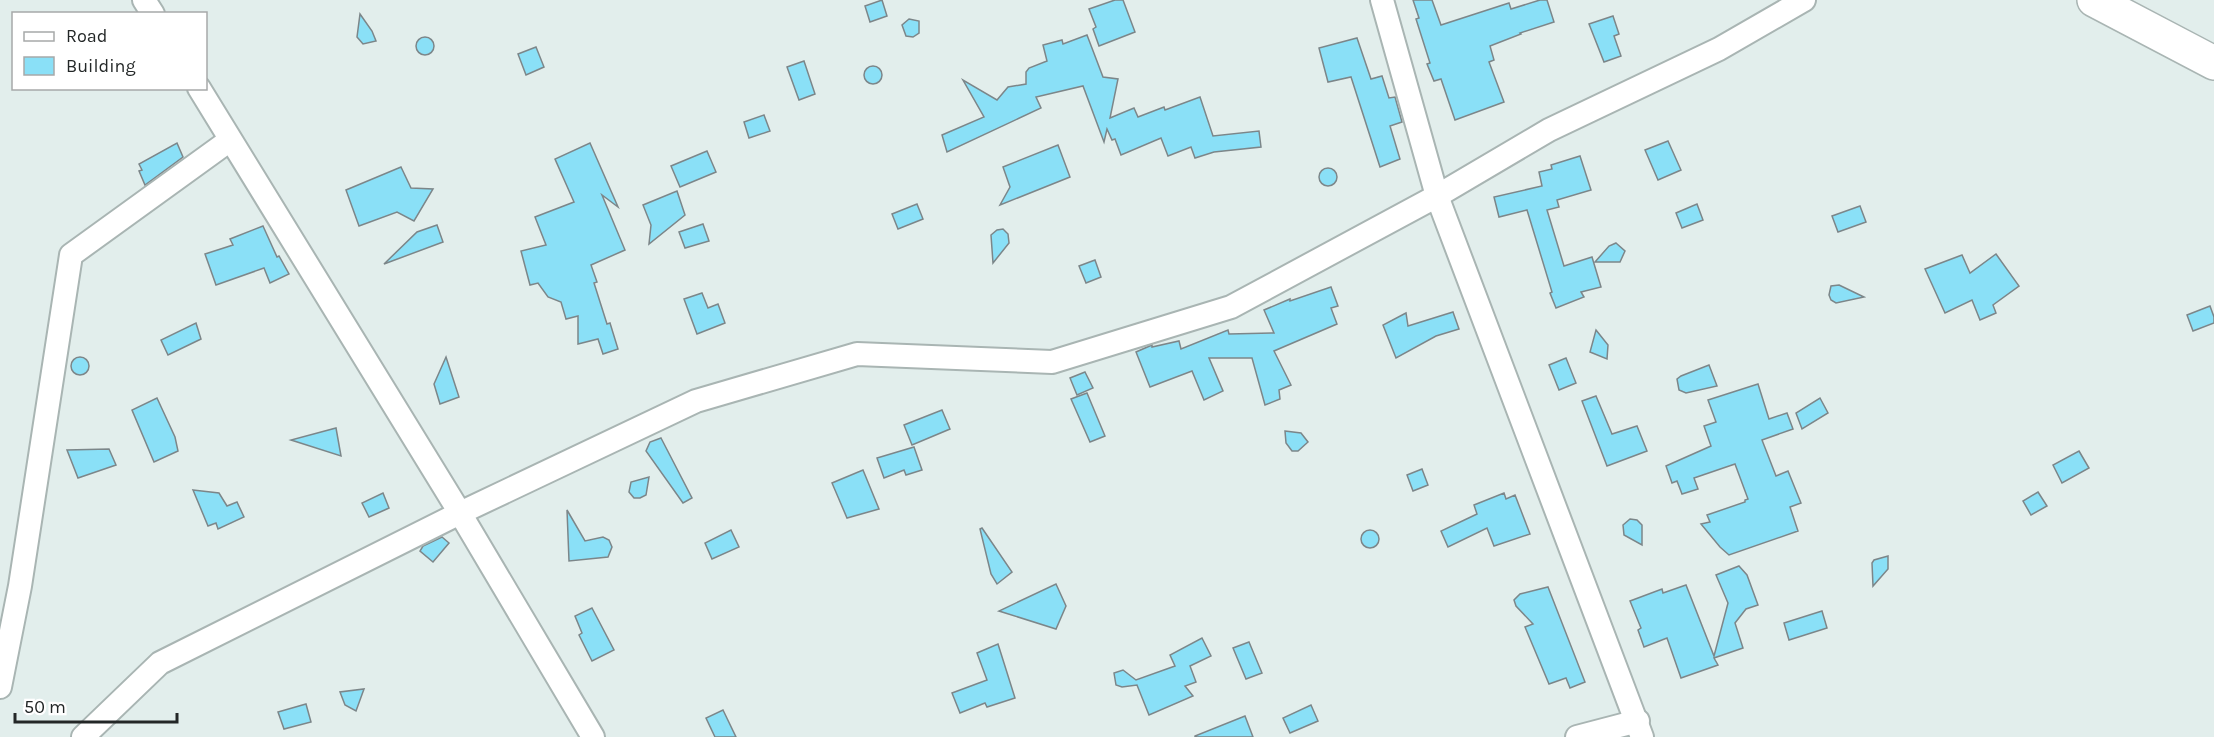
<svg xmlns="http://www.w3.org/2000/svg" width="2214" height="737" font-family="Karla,sans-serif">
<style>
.building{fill:#8ae0f7;stroke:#7c8689;stroke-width:1.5}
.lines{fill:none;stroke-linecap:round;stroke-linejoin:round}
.street-casing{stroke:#a9b5b3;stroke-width:26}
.secondary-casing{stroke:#a9b5b3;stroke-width:36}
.street{stroke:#fff;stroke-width:22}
.secondary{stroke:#fff;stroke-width:33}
</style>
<rect width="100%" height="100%" fill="#e2eeec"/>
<g class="building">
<path d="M 882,0 L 887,16 L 870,22 L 865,6 Z"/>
<path d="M 1115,0 L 1123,0 L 1135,32 L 1099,46 L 1093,29 L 1096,27 L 1089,9 Z"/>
<path d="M 1413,0 L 1432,0 L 1441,25 L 1509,3 L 1511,9 L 1540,0 L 1547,0 L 1554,22 L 1520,33 L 1521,34 L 1490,46 L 1494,60 L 1489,62 L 1504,102 L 1455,120 L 1441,79 L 1434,81 L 1427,64 L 1430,63 L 1416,19 L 1419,18 Z"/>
<path d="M 360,14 L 372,31 L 376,41 L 363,44 L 357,37 Z"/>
<path d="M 1613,16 L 1619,34 L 1614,36 L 1621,56 L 1604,62 L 1589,24 Z"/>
<path d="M 909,19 L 919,21 L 919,33 L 913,37 L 906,36 L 902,25 Z"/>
<path d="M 1087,35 L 1103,77 L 1118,79 L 1110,118 L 1134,108 L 1138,117 L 1164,107 L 1165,110 L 1200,97 L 1213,136 L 1259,131 L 1261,147 L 1214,152 L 1195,158 L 1191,147 L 1168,156 L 1161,138 L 1121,155 L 1115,139 L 1112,140 L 1107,129 L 1104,142 L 1083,86 L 1036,97 L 1041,108 L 947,152 L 942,135 L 984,117 L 963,80 L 997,100 L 1008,87 L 1026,84 L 1026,72 L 1029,68 L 1047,61 L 1043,45 L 1062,40 L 1063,44 Z"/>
<circle cx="425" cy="46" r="9"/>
<path d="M 1357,38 L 1371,79 L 1382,76 L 1389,98 L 1395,97 L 1402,122 L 1390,126 L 1400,159 L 1380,167 L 1351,77 L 1328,82 L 1319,48 Z"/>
<path d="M 536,47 L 544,67 L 526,75 L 518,54 Z"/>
<path d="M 804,61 L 815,94 L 799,100 L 787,67 Z"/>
<circle cx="873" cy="75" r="9"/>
<path d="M 764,115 L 770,131 L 749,138 L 744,122 Z"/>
<path d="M 1668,141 L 1681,170 L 1658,180 L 1645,150 Z"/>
<path d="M 177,143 L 183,157 L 145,185 L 139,171 L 142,170 L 139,164 Z"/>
<path d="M 590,143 L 618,207 L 602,195 L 625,250 L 591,265 L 597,282 L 594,283 L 607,324 L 610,323 L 618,349 L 603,354 L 598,339 L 578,344 L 578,316 L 566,319 L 561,302 L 548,297 L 538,283 L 530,285 L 521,251 L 546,245 L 535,217 L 574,202 L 555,159 Z"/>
<path d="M 1058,145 L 1070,177 L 1000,205 L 1010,187 L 1003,167 Z"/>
<path d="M 707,151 L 716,172 L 680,187 L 671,166 Z"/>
<path d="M 1580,156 L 1591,190 L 1557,200 L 1559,207 L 1547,210 L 1564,266 L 1592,257 L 1601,287 L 1581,292 L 1584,297 L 1556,308 L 1550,293 L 1552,292 L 1527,210 L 1499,217 L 1494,197 L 1542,186 L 1539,172 L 1552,169 L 1551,165 Z"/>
<path d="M 401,167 L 411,188 L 433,189 L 414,221 L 397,212 L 359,226 L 346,190 Z"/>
<circle cx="1328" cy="177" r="9"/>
<path d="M 677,191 L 685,215 L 649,244 L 651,225 L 643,205 Z"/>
<path d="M 917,204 L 923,219 L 898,229 L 892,214 Z"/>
<path d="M 1697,204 L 1703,220 L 1682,228 L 1676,213 Z"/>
<path d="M 1860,206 L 1866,222 L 1838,232 L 1832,216 Z"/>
<path d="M 703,224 L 709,241 L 685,248 L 679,232 Z"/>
<path d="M 437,225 L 443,242 L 384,264 L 417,232 Z"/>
<path d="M 263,226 L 277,257 L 279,256 L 289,274 L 270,283 L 264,268 L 216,285 L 205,254 L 233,245 L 230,239 Z"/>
<path d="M 1003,229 L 1008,234 L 1009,243 L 993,263 L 991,235 L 997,230 Z"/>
<path d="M 1616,243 L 1625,251 L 1620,262 L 1595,262 L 1609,246 Z"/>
<path d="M 1996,254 L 2019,286 L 1993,305 L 1996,313 L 1980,320 L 1972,300 L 1945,313 L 1925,269 L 1962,255 L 1970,273 Z"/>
<path d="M 1095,260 L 1101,277 L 1086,283 L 1079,266 Z"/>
<path d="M 1839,285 L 1864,297 L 1836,303 L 1831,300 L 1829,295 L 1831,286 Z"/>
<path d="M 1331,287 L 1338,306 L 1331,308 L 1337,324 L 1274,351 L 1291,385 L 1279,390 L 1280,399 L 1265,405 L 1252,358 L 1209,358 L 1223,391 L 1204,400 L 1192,371 L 1150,387 L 1136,352 L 1152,345 L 1152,347 L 1179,341 L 1181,349 L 1228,330 L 1229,334 L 1274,333 L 1264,310 L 1290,299 L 1290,301 Z"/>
<path d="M 702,293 L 708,308 L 718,304 L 725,323 L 697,334 L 684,299 Z"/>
<path d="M 2210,306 L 2214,317 L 2214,323 L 2193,331 L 2187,315 Z"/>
<path d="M 1453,312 L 1459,329 L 1436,336 L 1396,358 L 1383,325 L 1406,313 L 1408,326 Z"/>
<path d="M 196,323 L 201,339 L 168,355 L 161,340 Z"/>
<path d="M 1596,330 L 1608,345 L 1607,359 L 1590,352 Z"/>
<path d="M 446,357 L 459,397 L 440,404 L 434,384 Z"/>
<circle cx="80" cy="366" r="9"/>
<path d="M 1566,358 L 1576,383 L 1559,390 L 1549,365 Z"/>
<path d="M 1709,365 L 1717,386 L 1686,393 L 1679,390 L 1677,379 L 1681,376 Z"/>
<path d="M 1085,372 L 1093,388 L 1077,395 L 1070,378 Z"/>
<path d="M 1758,384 L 1769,419 L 1787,413 L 1793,429 L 1762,440 L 1776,476 L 1788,471 L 1801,503 L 1790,507 L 1798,531 L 1729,555 L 1720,547 L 1701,524 L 1710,522 L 1707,515 L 1745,502 L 1745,500 L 1748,499 L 1735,464 L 1694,478 L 1698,489 L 1682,494 L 1677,481 L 1672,483 L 1666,466 L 1711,446 L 1704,426 L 1716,422 L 1708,400 Z"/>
<path d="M 1087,393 L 1105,436 L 1090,442 L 1071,399 Z"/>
<path d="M 1596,396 L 1612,434 L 1637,426 L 1647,451 L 1607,466 L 1582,401 Z"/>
<path d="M 157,398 L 175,437 L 178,451 L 154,462 L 132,410 Z"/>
<path d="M 1820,398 L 1828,413 L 1802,429 L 1796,413 Z"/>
<path d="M 942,410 L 950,429 L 912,445 L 904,425 Z"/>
<path d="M 336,428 L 341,456 L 291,440 Z"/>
<path d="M 1285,431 L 1301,433 L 1308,442 L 1298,451 L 1292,451 L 1286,443 Z"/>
<path d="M 661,438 L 692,498 L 683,503 L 646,451 L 650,442 Z"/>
<path d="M 914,447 L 922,470 L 906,475 L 904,470 L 884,478 L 877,458 Z"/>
<path d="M 109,449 L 116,465 L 78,478 L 67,450 Z"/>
<path d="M 2079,451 L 2089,468 L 2062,483 L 2053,465 Z"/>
<path d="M 1422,469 L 1428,485 L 1413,491 L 1407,475 Z"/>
<path d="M 863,470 L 879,509 L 847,518 L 832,483 Z"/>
<path d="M 649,477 L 646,495 L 640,498 L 634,498 L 629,492 L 631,482 Z"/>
<path d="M 193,490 L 219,493 L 227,506 L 237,502 L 244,517 L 218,529 L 216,523 L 208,526 Z"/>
<path d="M 2038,492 L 2047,506 L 2031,515 L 2023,501 Z"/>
<path d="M 383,493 L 389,508 L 369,517 L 362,503 Z"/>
<path d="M 1504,493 L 1506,499 L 1515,495 L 1530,534 L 1494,546 L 1487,528 L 1448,547 L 1441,531 L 1477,514 L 1474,505 Z"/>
<path d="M 567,510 L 585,541 L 603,537 L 609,540 L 612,547 L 608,557 L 569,561 Z"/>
<path d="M 1630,519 L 1637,520 L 1642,525 L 1642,545 L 1624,535 L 1623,525 Z"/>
<path d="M 982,528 L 1012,572 L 997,584 L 991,574 L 980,529 Z"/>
<path d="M 731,530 L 739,547 L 712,559 L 705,543 Z"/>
<circle cx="1370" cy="539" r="9"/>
<path d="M 442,537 L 449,543 L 433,562 L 420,551 L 423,546 Z"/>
<path d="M 1888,556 L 1888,569 L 1873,586 L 1872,563 L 1874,560 Z"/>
<path d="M 1739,566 L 1747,575 L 1758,605 L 1746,609 L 1735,623 L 1743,648 L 1714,658 L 1718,665 L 1681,678 L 1667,638 L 1644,647 L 1638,630 L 1641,628 L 1630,601 L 1662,589 L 1663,593 L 1686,585 L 1714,656 L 1728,603 L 1716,575 Z"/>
<path d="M 1056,584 L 1066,606 L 1056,629 L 999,611 Z"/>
<path d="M 1548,587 L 1585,682 L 1570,688 L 1566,678 L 1549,684 L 1525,627 L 1533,624 L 1516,606 L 1514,600 L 1520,594 Z"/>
<path d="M 592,608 L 614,650 L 592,661 L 579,635 L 582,633 L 575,616 Z"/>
<path d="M 1822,611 L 1827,628 L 1789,640 L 1784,623 Z"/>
<path d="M 1202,638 L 1211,656 L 1190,666 L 1196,682 L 1185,686 L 1193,696 L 1149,715 L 1137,685 L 1122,687 L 1116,685 L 1114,673 L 1123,670 L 1136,680 L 1175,666 L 1170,655 Z"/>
<path d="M 1249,642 L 1262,673 L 1246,679 L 1233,648 Z"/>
<path d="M 998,644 L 1015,698 L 987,707 L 985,703 L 960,713 L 952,693 L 987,680 L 977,653 Z"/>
<path d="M 364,689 L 356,711 L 345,705 L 340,692 Z"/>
<path d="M 306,704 L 311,722 L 284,729 L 278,712 Z"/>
<path d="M 1311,705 L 1318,721 L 1290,733 L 1283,718 Z"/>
<path d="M 723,710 L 736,737 L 715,737 L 706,718 Z"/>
<path d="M 1245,716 L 1253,737 L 1195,737 L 1195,736 Z"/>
</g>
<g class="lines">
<defs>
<g id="street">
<path d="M 144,0 L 153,14"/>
<path d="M 1382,0 L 1437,196 L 1642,737"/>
<path d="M 199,88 L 460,513 L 593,737"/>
<path d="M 0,687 L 20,586 L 71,255 L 230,140"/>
<path d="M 83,737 L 160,663 L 460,513 L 696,401 L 857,354 L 1052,362 L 1231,307 L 1437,196 L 1549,130 L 1719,49 L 1804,0"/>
<path d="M 1577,737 L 1638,721"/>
</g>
<path id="secondary" d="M 2094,0 L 2214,63"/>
</defs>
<use href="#street" class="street-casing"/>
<use href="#secondary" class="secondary-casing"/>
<use href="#street" class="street"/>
<use href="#secondary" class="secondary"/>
</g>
<rect x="12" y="12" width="195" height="78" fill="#ffffff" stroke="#a7a9a9" stroke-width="1.5"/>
<rect x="24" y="32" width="30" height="9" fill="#ffffff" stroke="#a7a9a9" stroke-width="1.5"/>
<text x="66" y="42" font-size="18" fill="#232727">Road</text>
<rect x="24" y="57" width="30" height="18" fill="#8ae0f7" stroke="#a7a9a9" stroke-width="1.5"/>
<text x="66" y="72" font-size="18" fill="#232727">Building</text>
<path d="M15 713v9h162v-9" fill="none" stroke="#232727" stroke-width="3"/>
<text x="24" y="713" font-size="18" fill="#232727" stroke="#ffffff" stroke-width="4.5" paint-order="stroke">50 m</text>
</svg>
